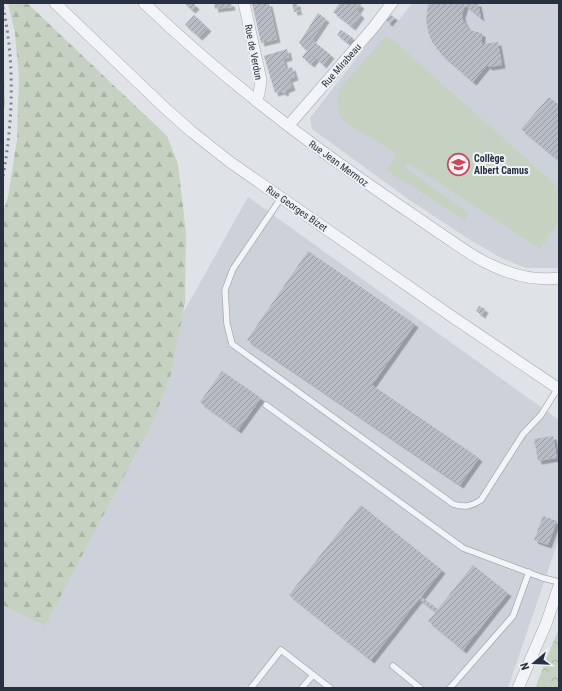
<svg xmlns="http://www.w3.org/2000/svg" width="562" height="691" font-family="'Roboto Condensed',sans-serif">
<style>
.built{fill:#cdd2da}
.forest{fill:url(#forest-firs)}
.park{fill:url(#park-crowns)}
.pitch{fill:#c5d2c1}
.building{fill:url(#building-hatch);filter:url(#shadow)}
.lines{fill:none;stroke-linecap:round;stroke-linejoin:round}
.lane-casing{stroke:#a4aab2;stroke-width:7}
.street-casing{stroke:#a4aab2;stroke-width:12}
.lane{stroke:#f2f4f7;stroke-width:5.5}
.street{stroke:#f2f4f7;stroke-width:11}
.rail{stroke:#798392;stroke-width:3;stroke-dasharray:2 4;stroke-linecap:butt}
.labels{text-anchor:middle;stroke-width:4;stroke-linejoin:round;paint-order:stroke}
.street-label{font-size:10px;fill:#28313f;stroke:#eff2f6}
.poi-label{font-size:10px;font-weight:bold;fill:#28313f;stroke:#eff2f6;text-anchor:start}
</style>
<defs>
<pattern id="forest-firs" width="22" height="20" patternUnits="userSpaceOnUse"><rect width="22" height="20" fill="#c5d2c1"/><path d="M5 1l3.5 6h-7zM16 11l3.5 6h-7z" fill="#a9b5a7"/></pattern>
<pattern id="park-crowns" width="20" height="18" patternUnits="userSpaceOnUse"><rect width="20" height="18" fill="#c5d2c1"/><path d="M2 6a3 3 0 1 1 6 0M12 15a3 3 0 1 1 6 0" fill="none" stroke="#a9b5a7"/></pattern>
<pattern id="building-hatch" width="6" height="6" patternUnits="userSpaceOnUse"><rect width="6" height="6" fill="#b7bcc5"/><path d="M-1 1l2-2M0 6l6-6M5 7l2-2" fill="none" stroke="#9599a1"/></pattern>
<filter id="shadow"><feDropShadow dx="3.5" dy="3.5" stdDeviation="0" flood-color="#0004"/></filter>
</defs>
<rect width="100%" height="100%" fill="#dfe3e8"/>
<g class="built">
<path d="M 412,3 L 559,3 L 559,268 L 526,268 L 501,258 L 467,238 L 408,199 L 312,129 L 310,118 L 386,20 L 389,23 L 394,17 L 399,20 Z"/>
<path d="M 248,197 L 559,420 L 559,538 L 508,688 L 3,688 L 3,598 L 187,306 Z"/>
</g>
<g class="forest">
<path d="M 8,3 L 27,3 L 167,136 L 178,164 L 186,233 L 185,303 L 170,377 L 154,419 L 45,626 L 3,605 L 3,212 L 8,197 L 17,139 L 19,78 L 15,33 Z"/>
<path d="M 3,51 L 5,101 L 3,119 Z"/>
</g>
<path class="park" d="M 559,628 L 559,688 L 535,688 Z"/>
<path class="pitch" d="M 385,37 L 393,40 L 559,188 L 559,222 L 540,249 L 408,163 L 405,168 L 469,213 L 464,220 L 386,170 L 397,154 L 342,120 L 338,109 L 337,96 L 339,89 Z"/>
<g class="building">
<path d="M 184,3 L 193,3 L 196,6 L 192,10 Z"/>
<path d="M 214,3 L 231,3 L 232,7 L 215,9 Z"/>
<path d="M 252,3 L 269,3 L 277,39 L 261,43 Z"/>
<path d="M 292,3 L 297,3 L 298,10 L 300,11 L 294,12 Z"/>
<path d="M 340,3 L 358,3 L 361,5 L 357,11 L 361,15 L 352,27 L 333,12 Z"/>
<path d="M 428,3 L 478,3 L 481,18 L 465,5 L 462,15 L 463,20 L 468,28 L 473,31 L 482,33 L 482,44 L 498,42 L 502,65 L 489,67 L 487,65 L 473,82 L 443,56 L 432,42 L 429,35 L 426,21 Z"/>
<path d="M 318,13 L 326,19 L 312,40 L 331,55 L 323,65 L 316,58 L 311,64 L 302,57 L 307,51 L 299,43 Z"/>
<path d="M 194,15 L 208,28 L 199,37 L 185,25 Z"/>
<path d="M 391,15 L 394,17 L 389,23 L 386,20 Z"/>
<path d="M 341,30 L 353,38 L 348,43 L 337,35 Z"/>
<path d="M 287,49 L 289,57 L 283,59 L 286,69 L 292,67 L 295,77 L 289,79 L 292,87 L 285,90 L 286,92 L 283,93 L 282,91 L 275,93 L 264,56 Z"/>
<path d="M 549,97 L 559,105 L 559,161 L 521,129 Z"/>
<path d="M 308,251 L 415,324 L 372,385 L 479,458 L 460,485 L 247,340 Z"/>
<path d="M 479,306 L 485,309 L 482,315 L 476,311 Z"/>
<path d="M 222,371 L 261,398 L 238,430 L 200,402 Z"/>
<path d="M 553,436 L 557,458 L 538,461 L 534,439 Z"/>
<path d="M 361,505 L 442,570 L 421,597 L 438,609 L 473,565 L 508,593 L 463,650 L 428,621 L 436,612 L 419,599 L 371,660 L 289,595 L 322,553 Z"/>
<path d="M 543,516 L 557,521 L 548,545 L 534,540 Z"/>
</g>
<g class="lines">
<defs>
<g id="lane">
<path d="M 281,198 L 233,269 L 225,290 L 227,324 L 232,344 L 453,504 C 465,508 471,506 481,500 L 523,434 L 541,415 L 558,388"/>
<path d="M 266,405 L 463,548 L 543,578 L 559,582"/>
<path d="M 393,666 L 420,688"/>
<path d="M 251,688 L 281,650 L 330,688"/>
<path d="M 302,688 L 313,675"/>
<path d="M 450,688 L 513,616 L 529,572"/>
</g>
<g id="street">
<path d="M 55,3 L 167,110 L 192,132 L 230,162 L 454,318 L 559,389"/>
<path d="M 144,3 C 222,78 310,145 400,206 C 417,217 433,229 450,240 C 463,249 477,259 491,265 C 512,275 536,281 559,278"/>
<path d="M 244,3 L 261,80 L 259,94 L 256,101"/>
<path d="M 289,125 L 373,28 L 392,3"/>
<path d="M 518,688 L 546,624 L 559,586"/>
</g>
</defs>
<use href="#lane" class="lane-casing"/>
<use href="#street" class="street-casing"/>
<use href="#lane" class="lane"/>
<use href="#street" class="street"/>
<path class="rail" d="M 3,7 C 15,63 13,121 3,176"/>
</g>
<defs>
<symbol id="school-ring" viewBox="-11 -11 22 22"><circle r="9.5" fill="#eff2f6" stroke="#cc465c" stroke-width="1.5"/><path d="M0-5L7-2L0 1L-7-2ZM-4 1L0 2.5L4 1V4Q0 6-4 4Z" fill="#cc465c"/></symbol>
</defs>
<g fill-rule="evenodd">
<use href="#school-ring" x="446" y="152" width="25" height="25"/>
</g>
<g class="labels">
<g class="street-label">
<text transform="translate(254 52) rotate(79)" y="4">Rue de Verdun</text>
<text transform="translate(341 65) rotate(-49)" y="4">Rue Mirabeau</text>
<text transform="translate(339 163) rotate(36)" y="4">Rue Jean Mermoz</text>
<text transform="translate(297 208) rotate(35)" y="4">Rue Georges Bizet</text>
</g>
<g class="poi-label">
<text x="474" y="162">Collège<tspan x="474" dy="12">Albert Camus</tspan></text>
</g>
</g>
<rect width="562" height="691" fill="none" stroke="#28313f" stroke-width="8"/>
<g transform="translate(534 663) rotate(251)" stroke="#eff2f6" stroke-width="3" paint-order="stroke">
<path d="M0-3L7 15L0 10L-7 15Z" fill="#28313f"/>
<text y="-6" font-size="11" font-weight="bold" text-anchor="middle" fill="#28313f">N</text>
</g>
</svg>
